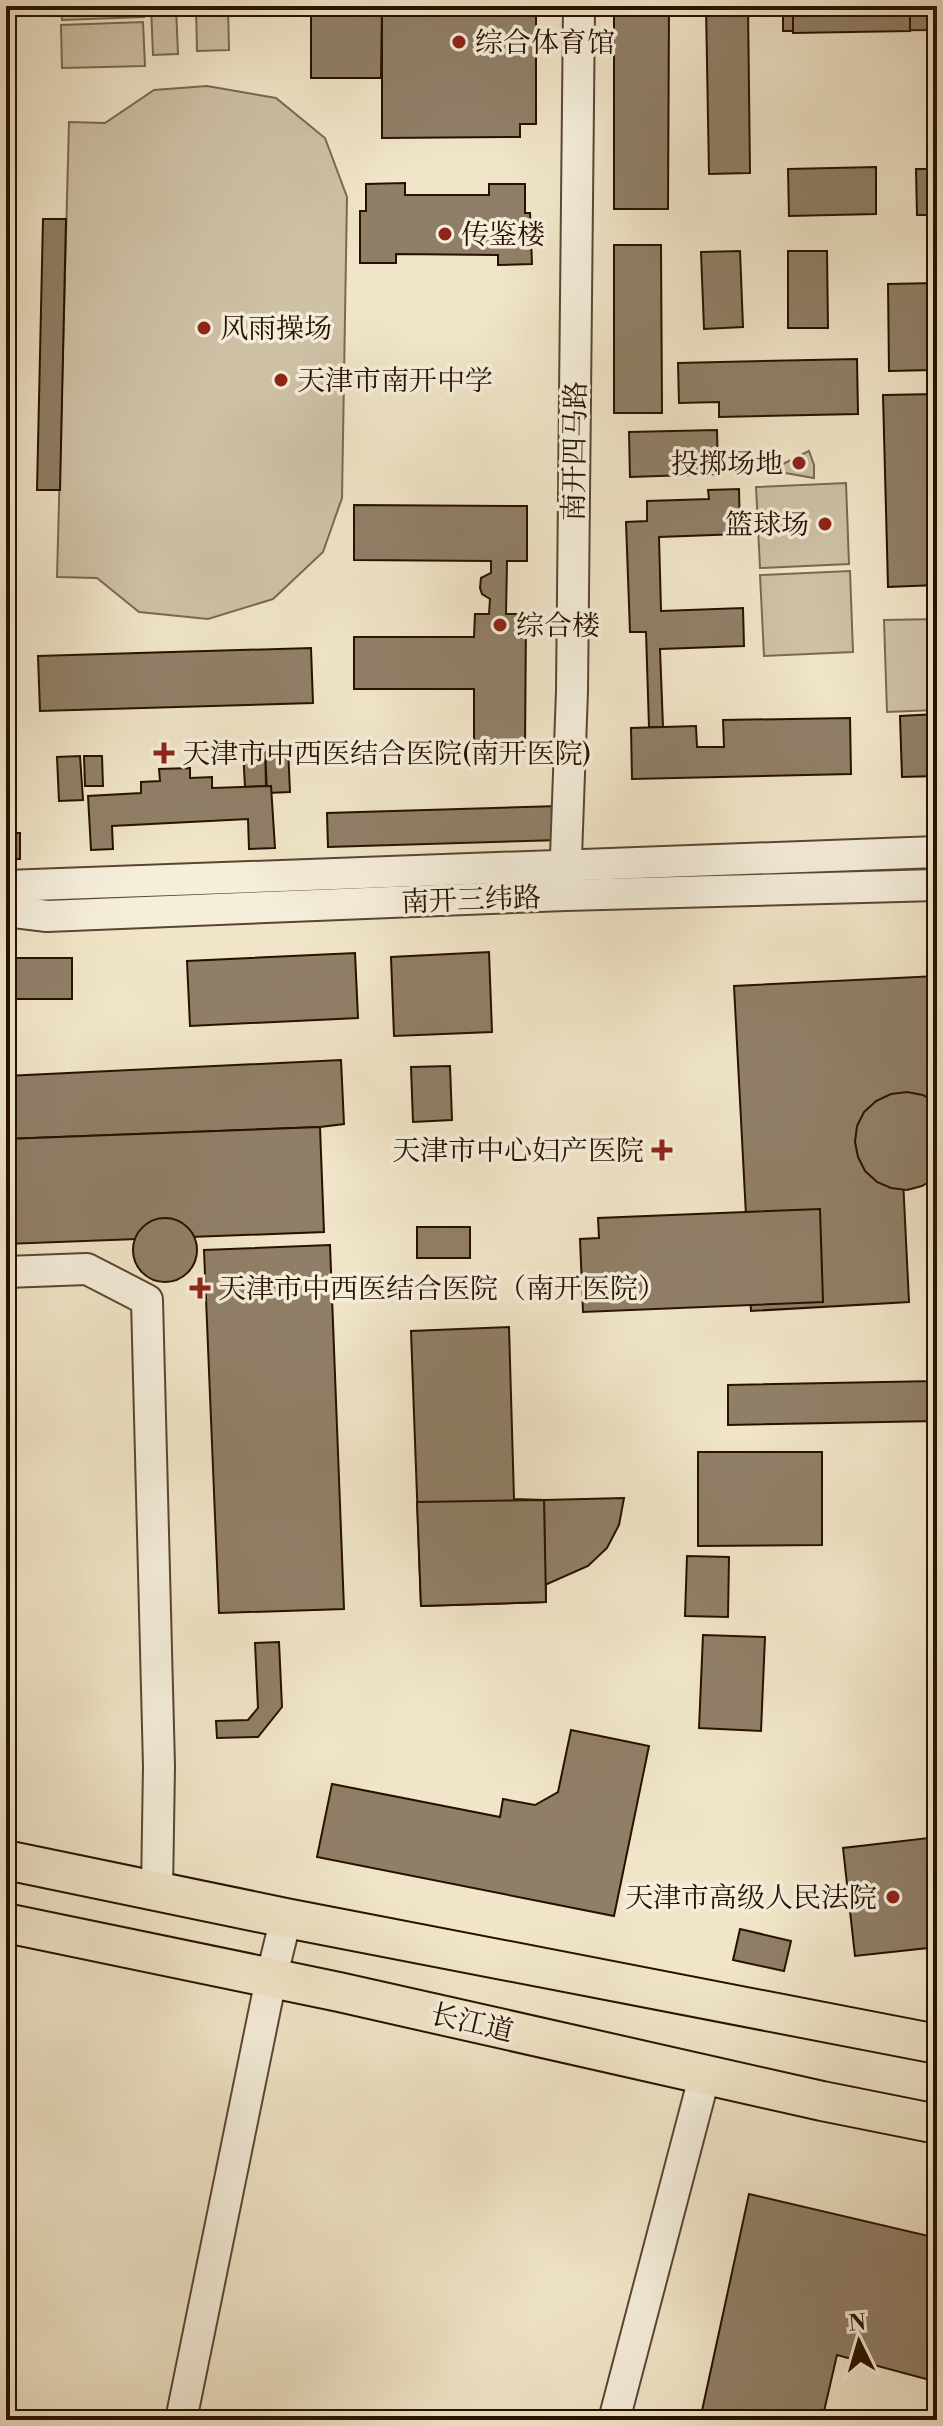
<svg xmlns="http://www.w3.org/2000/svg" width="943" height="2426" font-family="'Libre Bodoni','Noto Serif SC',serif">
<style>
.green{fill:#cec1a6;stroke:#7b6853;stroke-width:2}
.building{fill:#907f68;stroke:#281000;stroke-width:2}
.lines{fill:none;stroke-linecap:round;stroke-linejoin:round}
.minor-casing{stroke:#5a4532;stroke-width:34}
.major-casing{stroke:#281000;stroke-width:42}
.minor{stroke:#f5eedb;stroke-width:30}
.major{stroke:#f0e5c8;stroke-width:38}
.poi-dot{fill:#8f2418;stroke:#f5eedb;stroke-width:3}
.labels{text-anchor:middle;stroke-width:7;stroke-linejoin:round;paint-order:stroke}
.poi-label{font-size:28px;fill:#281000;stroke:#f5eedb;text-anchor:start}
.street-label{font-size:28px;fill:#281000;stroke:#f5eedb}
</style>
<rect width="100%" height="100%" fill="#f0e5c8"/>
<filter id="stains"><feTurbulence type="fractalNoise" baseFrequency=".0025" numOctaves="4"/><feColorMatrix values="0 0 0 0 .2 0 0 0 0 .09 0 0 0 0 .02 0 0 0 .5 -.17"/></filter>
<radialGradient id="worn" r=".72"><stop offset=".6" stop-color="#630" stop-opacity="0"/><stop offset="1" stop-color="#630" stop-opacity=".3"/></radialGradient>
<g class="green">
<path d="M 61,6 L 144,6 L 144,17 L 62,20 Z"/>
<path d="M 151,6 L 176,6 L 178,54 L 153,55 Z"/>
<path d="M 196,6 L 228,6 L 229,50 L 197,51 Z"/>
<path d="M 143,22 L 145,66 L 62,68 L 61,25 Z"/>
<path d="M 207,86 L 276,98 L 325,138 L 347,197 L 342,498 L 323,552 L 273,599 L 208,619 L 139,612 L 97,578 L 57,577 L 69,122 L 105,123 L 154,90 Z"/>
<path d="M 809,451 L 814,465 L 814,478 L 774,471 L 771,475 L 767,473 L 768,468 L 773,469 Z"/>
<path d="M 846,483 L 849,564 L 760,568 L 756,487 Z"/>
<path d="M 850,571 L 853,652 L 764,656 L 760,575 Z"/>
<path d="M 937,619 L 937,710 L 887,712 L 884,620 Z"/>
</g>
<g class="building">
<path d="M 311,6 L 382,6 L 381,78 L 311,78 Z"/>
<path d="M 382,6 L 536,6 L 536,124 L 520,124 L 520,137 L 382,138 Z"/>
<path d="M 614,6 L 669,6 L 668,209 L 614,209 Z"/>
<path d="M 706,6 L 748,6 L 750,173 L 709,174 Z"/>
<path d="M 783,6 L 937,6 L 937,30 L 783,31 Z"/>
<path d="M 793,6 L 910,6 L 910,31 L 793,33 Z"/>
<path d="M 6,46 L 16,46 L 15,291 L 6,291 Z"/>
<path d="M 876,167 L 876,214 L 789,216 L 788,169 Z"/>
<path d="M 916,169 L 937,169 L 937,215 L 917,215 Z"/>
<path d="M 405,183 L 405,195 L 489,195 L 489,184 L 525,184 L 525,213 L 530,213 L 532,264 L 498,265 L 498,255 L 396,254 L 396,263 L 360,263 L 360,211 L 366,211 L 366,184 Z"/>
<path d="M 43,219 L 66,219 L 60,490 L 37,490 Z"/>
<path d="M 614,245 L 661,245 L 662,413 L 614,413 Z"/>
<path d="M 740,251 L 743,327 L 704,329 L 701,252 Z"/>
<path d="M 788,251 L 827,251 L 828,328 L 788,328 Z"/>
<path d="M 937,283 L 937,322 L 933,322 L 934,370 L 889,371 L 888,284 Z"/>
<path d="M 857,359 L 858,414 L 719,417 L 719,402 L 679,403 L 678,363 Z"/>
<path d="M 937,394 L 937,444 L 935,444 L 937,585 L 888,587 L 883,395 Z"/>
<path d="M 717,430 L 718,474 L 630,477 L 629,432 Z"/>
<path d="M 739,489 L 740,534 L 659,537 L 661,611 L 743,608 L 744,646 L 660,649 L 663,727 L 649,727 L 646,632 L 630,632 L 626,522 L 647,521 L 647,501 L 709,499 L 708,490 Z"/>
<path d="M 354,505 L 527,506 L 527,561 L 507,561 L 506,614 L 526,614 L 525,749 L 474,749 L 474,689 L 354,689 L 354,637 L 474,637 L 475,614 L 489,614 L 490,599 L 482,594 L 480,588 L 481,578 L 491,573 L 491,561 L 354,560 Z"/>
<path d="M 311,648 L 313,703 L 40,711 L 38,656 Z"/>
<path d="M 937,714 L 937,776 L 902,777 L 900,716 Z"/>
<path d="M 850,718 L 851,774 L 632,779 L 631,728 L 696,726 L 697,747 L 724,747 L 723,720 Z"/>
<path d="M 288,747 L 290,792 L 267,793 L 265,748 Z"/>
<path d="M 265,748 L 266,786 L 245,787 L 243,750 Z"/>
<path d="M 80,756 L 83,800 L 59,801 L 57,757 Z"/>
<path d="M 84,756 L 102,756 L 103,786 L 85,786 Z"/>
<path d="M 190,768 L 190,778 L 212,777 L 212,788 L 271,786 L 275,848 L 249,849 L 248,819 L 112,826 L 113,849 L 91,850 L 88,796 L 141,793 L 141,782 L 160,781 L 159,769 Z"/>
<path d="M 559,806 L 561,840 L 328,847 L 327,813 Z"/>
<rect x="6" y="833" width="14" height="26"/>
<path d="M 489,952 L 492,1032 L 394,1036 L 391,957 Z"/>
<path d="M 355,953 L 358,1018 L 190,1026 L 187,961 Z"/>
<rect x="6" y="958" width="66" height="41"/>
<path d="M 937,976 L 937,1096 L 924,1097 L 928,1178 L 903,1179 L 909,1302 L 751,1311 L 734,986 Z"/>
<path d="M 341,1060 L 344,1124 L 320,1127 L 6,1139 L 6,1076 Z"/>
<path d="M 450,1066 L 452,1120 L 413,1122 L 411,1067 Z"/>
<path d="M 907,1092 L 923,1095 L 937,1104 L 937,1177 L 922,1186 L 907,1190 L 891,1188 L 877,1182 L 865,1171 L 858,1157 L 855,1142 L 857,1126 L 864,1112 L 876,1101 L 891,1094 Z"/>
<path d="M 320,1127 L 324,1232 L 6,1244 L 6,1139 Z"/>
<path d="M 820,1209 L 823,1302 L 583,1312 L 580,1239 L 599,1238 L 598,1218 Z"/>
<circle cx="165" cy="1250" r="32"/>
<rect x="417" y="1227" width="53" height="31"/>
<path d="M 330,1245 L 344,1609 L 219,1613 L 204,1250 Z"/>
<path d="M 509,1327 L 514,1499 L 544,1500 L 546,1602 L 421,1606 L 411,1331 Z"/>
<path d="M 937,1381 L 937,1421 L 728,1425 L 728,1385 Z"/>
<path d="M 698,1452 L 822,1452 L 822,1545 L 698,1546 Z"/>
<path d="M 624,1498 L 619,1525 L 607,1548 L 588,1566 L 545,1585 L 544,1500 Z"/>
<path d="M 544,1500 L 546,1602 L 421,1606 L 417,1502 Z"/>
<path d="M 687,1556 L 729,1557 L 728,1617 L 685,1616 Z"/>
<path d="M 703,1635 L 765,1637 L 761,1731 L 699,1728 Z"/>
<path d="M 279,1642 L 282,1707 L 258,1737 L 217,1738 L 216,1721 L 248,1720 L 258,1708 L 255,1643 Z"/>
<path d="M 571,1730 L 649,1746 L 614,1916 L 317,1857 L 332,1784 L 500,1817 L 503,1799 L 535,1805 L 558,1792 Z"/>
<path d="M 937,1837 L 937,1947 L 855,1956 L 843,1848 Z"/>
<path d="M 740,1929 L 791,1941 L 784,1971 L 733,1960 Z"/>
<path d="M 749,2194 L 937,2238 L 937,2382 L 837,2355 L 822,2420 L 700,2420 Z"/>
</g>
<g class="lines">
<defs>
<g id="minor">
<path d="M 565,884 L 572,691 L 579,6"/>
<path d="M 6,886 L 937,852"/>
<path d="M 6,911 L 47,916 L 565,895 L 937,885"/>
<path d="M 6,1272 L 87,1269 L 147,1300 L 159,1766 L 157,1891"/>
<path d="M 181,2420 L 271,1979 L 286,1918"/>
<path d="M 614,2420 L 705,2074"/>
</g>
<g id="major">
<path d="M 6,1860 L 286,1918 L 937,2044"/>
<path d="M 6,1923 L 339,1992 L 822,2101 L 937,2124"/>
</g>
</defs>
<use href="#minor" class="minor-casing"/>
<use href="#major" class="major-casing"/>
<use href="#minor" class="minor"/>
<use href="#major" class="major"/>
</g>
<g class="poi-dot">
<circle cx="459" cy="42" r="8"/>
<circle cx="445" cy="234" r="8"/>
<circle cx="204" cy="328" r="8"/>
<circle cx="281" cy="380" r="8"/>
<circle cx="799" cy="463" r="8"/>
<circle cx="825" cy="524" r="8"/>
<circle cx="500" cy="625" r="8"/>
<path d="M160 741h8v8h8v8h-8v8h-8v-8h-8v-8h8z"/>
<path d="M658 1138h8v8h8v8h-8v8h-8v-8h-8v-8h8z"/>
<path d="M196 1276h8v8h8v8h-8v8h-8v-8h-8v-8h8z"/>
<circle cx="893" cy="1897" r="8"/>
</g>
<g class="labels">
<g class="poi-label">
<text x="475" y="52">综合体育馆</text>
<text x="461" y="244">传鉴楼</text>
<text x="220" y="338">风雨操场</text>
<text x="297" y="390">天津市南开中学</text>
<text x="783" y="473" text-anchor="end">投掷场地</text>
<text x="809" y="534" text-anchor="end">篮球场</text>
<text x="516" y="635">综合楼</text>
<text x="182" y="763">天津市中西医结合医院(南开医院)</text>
<text x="644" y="1160" text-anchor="end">天津市中心妇产医院</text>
<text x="218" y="1298">天津市中西医结合医院（南开医院）</text>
<text x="877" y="1907" text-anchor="end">天津市高级人民法院</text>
</g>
<g class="street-label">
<text transform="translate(574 451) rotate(-89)" y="10">南开四马路</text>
<text transform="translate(471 899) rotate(-2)" y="10">南开三纬路</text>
<text transform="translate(472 2022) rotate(13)" y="10">长江道</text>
</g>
</g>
<rect width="943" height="2426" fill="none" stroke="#f0e5c8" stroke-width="32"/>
<rect x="8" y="8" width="927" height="2410" fill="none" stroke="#281000" stroke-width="4"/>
<rect x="16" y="16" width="911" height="2394" fill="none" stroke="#281000" stroke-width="2"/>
<g transform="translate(859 2342) rotate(355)" stroke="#f5eedb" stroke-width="6" paint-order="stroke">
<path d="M0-6L14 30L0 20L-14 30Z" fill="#281000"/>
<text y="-12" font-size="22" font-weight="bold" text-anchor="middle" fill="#281000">N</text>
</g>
<rect width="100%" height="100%" filter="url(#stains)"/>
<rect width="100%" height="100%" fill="url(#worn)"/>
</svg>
